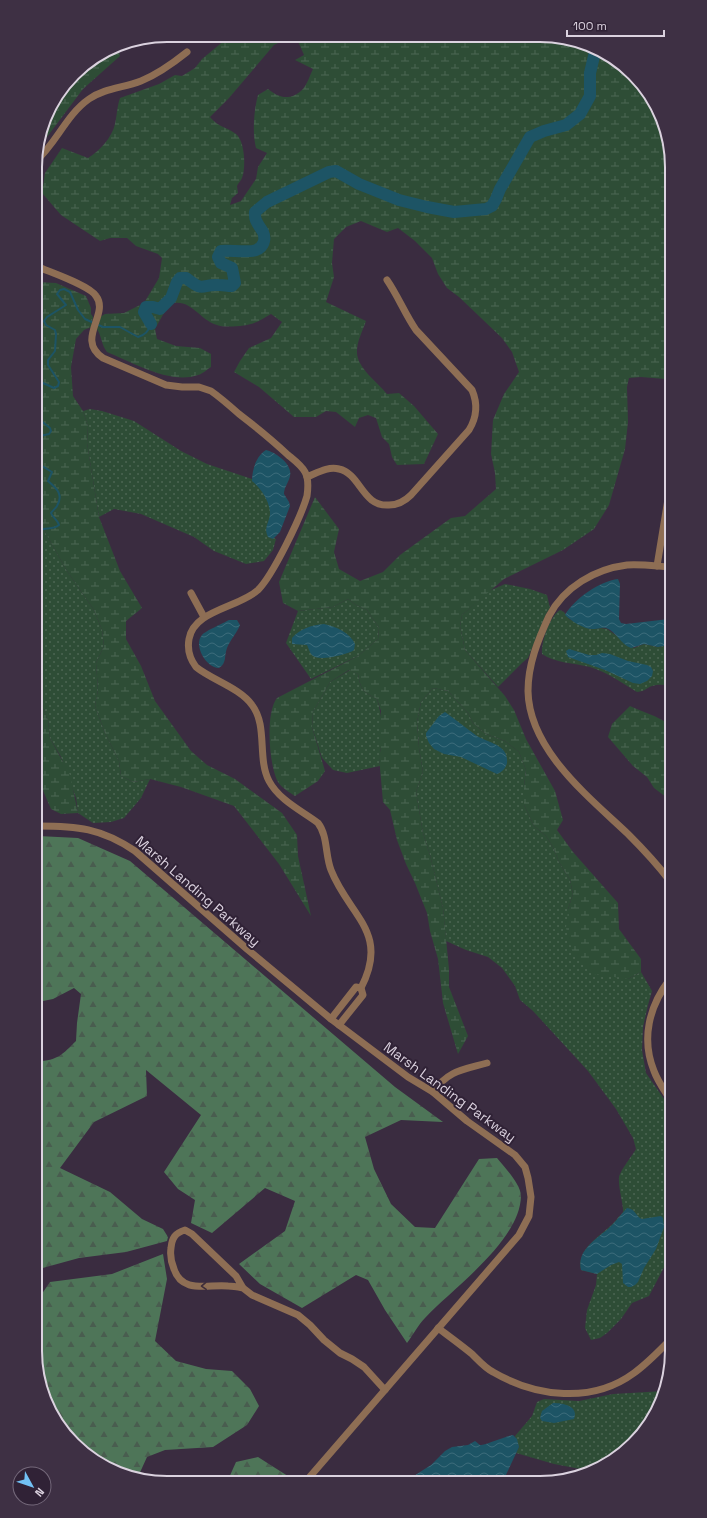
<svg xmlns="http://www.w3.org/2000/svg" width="707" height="1518" font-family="'Space Grotesk',sans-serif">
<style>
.grass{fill:url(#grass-dots)}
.forest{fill:url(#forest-firs)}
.wetland{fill:url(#wetland-marsh)}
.water{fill:url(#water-waves)}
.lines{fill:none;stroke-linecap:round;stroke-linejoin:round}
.stream{stroke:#1d5465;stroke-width:2}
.river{stroke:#1d5465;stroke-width:12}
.minor{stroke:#8e6e54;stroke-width:7}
.oneway{stroke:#3e2d3a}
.labels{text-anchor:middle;stroke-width:4;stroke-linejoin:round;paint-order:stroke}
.street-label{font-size:14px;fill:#dbd2df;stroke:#302236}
.rim{fill:none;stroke:#dbd2df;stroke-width:2}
</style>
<defs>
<pattern id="grass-dots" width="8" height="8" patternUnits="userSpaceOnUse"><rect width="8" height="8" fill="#2e4d36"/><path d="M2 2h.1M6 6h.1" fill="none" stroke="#4c6653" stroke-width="1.8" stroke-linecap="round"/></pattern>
<pattern id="forest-firs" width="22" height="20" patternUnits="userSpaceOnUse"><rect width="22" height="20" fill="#4e7558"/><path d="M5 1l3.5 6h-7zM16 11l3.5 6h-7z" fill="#495d4f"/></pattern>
<pattern id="wetland-marsh" width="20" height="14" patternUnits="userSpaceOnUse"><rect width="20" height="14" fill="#2e4d36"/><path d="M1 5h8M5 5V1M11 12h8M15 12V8" fill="none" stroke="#4c6653"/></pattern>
<pattern id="water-waves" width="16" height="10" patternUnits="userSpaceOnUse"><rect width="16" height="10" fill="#1d5465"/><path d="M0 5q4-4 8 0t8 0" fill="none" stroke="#3d6c7b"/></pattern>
</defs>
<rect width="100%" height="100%" fill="#3a2c40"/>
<g class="grass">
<path d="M 90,409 L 102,411 L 134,421 L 181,451 L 207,464 L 255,480 L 264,489 L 272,513 L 268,535 L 276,539 L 273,550 L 264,561 L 246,564 L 214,551 L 194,537 L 141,514 L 114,509 L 99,517 L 87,443 L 88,426 L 83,411 Z"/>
<path d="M 37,518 L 67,571 L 94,610 L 102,630 L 104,646 L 96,663 L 98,690 L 95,706 L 105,733 L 119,761 L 121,776 L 133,782 L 150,779 L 141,798 L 124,818 L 111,822 L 93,823 L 78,813 L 76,798 L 61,757 L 50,738 L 48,720 L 37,695 Z"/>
<path d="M 505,584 L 530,589 L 547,595 L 550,608 L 546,614 L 528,658 L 522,663 L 498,687 L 465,650 L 460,626 L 462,615 L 489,591 Z"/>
<path d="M 348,599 L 356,605 L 367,610 L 379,628 L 378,639 L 358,656 L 311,679 L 286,643 L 298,611 L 333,607 Z"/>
<path d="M 560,610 L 564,612 L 569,619 L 590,629 L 601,628 L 607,629 L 634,648 L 644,644 L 658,647 L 669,645 L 669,685 C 664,685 658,684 652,686 C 646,688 646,691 637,692 C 622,683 607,672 590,667 C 574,663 555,663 542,654 C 541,642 550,616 560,610 Z"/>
<path d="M 350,670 L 358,674 C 361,690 362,691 377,699 C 382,714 383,731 381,747 C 380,754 379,759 380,766 L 347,773 L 333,770 L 322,758 L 312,727 L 313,712 L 330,682 Z"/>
<path d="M 433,688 L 448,691 L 468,713 L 473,723 L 486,734 L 505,741 L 519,752 L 526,770 L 524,786 L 524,805 L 534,826 L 546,836 L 553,847 L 559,862 L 570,880 L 573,894 L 568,909 L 628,979 L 641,972 L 652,991 L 648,1005 L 643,1027 L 642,1050 L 646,1073 L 671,1109 L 671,1254 L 649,1296 L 632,1303 L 621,1319 L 607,1333 L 600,1338 L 591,1340 L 585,1328 L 587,1310 L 596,1285 L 597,1274 L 581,1270 C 576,1247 604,1235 617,1219 C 618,1217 622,1214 623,1212 C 624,1207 618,1187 619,1178 C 619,1172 632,1156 636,1149 L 633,1138 L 616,1109 L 588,1071 L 533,1011 L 520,1000 L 515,986 L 502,968 L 488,957 L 466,950 L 446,941 L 443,908 L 430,855 L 423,833 L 416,792 L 423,772 L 419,748 L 417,722 L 421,702 Z"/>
<path d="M 664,1391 L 662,1402 L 645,1432 L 614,1461 L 591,1471 L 554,1464 L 516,1453 L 519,1447 L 515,1436 L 532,1416 L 537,1402 L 544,1399 L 579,1401 L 613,1394 Z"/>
</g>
<g class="forest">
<path d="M 38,836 L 78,838 L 130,861 L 395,1087 L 443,1122 L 401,1120 L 365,1137 L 374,1169 L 391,1204 L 415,1227 L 435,1228 L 479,1159 L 497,1158 C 504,1167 521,1184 521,1196 C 520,1241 454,1287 425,1318 C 418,1325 413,1335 407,1343 L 385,1310 L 368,1280 L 356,1275 L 302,1308 L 260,1284 L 239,1264 L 285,1231 L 295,1201 L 265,1188 L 212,1233 L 191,1223 L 195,1200 L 178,1189 L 164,1172 L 201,1115 L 146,1070 L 147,1096 L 94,1122 L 60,1168 L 110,1192 L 142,1219 L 163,1229 L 168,1237 L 167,1241 L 126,1252 L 79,1258 L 39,1269 L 38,1061 C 57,1061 63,1054 76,1041 L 77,1023 L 81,994 L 74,988 L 53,999 L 38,1002 Z"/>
<path d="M 163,1254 L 167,1279 L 155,1341 L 176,1361 L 206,1369 L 232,1371 L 250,1389 L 259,1406 L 247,1425 L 213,1447 L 165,1450 L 147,1457 L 137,1479 L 80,1450 L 57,1424 L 40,1386 L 39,1298 L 50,1282 L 112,1274 Z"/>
<path d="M 258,1457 L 294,1480 L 228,1480 L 236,1462 Z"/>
</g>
<g class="wetland">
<path d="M 231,35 L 287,36 L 287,39 L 274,45 L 229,98 L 210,117 C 218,127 227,127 236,134 C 245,141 246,168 242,178 C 241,181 238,183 237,186 L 238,193 L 232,198 L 230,205 L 241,201 L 256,179 L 258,167 L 267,153 L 256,148 C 252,133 254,109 258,95 L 268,89 C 279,98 290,101 302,90 C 307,85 310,75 313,69 L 295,60 L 304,55 L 296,37 L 294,36 L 566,37 L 627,68 L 654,101 L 667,132 L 668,383 L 665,379 L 641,377 L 629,378 L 627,387 L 628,422 L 625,449 L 609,505 L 594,529 L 563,550 L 504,579 L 462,615 L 460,626 L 465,650 L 505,696 L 514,710 L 526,739 L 555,791 L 563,820 L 557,830 L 573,852 L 618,903 L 619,929 L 641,959 L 641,972 L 628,979 L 594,974 L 573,954 L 566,928 L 568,909 L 573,894 L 570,880 L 559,862 L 553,847 L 546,836 L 534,826 L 524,805 L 524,786 L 526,770 L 519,752 L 505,741 L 486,734 L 473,723 L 468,713 L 448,691 L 433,688 L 421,702 L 417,722 L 419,748 L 423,772 L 416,792 L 423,833 L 430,855 L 443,908 L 449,969 L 449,987 L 468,1036 L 458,1054 L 443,1003 L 438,959 L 430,931 L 427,913 L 415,883 L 406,864 L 397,840 L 390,810 L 383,802 L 379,757 L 381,748 L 381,711 L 377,699 C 362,691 361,690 358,674 L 349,670 L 330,682 L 313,712 L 312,727 L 325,771 L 318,781 L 295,796 C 289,792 282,788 278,782 C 269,766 265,713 277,698 L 358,656 L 378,639 L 379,628 L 367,610 L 356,605 L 348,599 L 333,607 L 298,611 L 283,603 L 279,582 L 315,497 L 339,529 L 334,552 L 339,569 L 360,581 L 383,572 L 400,555 L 451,518 L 465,516 L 496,489 L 495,473 L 491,454 L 493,420 L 504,394 L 519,372 L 512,352 L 502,338 L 459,297 L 447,288 L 438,274 L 432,258 L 415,241 L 398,228 L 387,232 L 361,221 L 346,227 L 334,239 L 332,263 L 334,277 L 326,302 L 366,321 C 363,330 357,341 357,351 C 356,367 377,382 387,394 L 399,393 L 414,406 L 438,434 L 424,464 L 397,465 L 392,457 L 389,444 L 382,437 L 376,418 L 368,415 L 359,418 L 355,427 L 336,412 L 326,411 L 316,417 L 294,417 L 259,387 L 234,372 L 240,361 L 249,348 L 271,338 L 282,322 L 271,314 C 265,317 260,321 254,323 C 248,326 224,328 217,325 C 198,319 191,297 169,304 L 155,329 L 157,339 L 176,346 L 200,348 L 211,354 L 211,367 C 207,369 203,374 198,375 C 170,385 132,362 107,352 C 101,344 102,337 97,329 L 100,317 L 105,314 L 124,313 L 144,303 L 159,278 L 162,258 L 158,254 L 136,246 L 127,238 L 110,238 L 100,241 L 61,215 L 42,193 L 45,173 L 62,148 L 88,158 C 100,151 112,137 115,124 C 117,115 117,107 120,98 L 159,84 L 175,75 L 182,76 L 195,68 L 202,59 Z"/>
<path d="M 117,45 L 120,56 L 83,89 L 47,137 L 39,142 L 49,108 L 80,68 Z"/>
<path d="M 36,282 L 56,283 L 86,296 L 91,308 L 91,314 L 93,317 L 91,327 L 84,330 L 76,339 L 71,367 L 73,396 L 83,411 L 88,426 L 87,443 L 99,517 L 120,571 L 142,608 L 126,621 L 126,639 L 141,666 L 155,701 L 191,751 L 207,765 L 235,779 L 282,813 L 297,835 L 298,856 L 311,916 L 279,864 L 234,806 L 181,787 L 150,779 L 133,782 L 121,776 L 119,761 L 105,733 L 95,706 L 98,690 L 96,663 L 104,646 L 102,630 L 94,610 L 67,571 L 37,518 Z"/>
<path d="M 37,695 L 48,720 L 50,738 L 70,775 L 78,813 L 61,814 L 51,809 L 44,793 L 37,771 Z"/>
<path d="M 630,706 C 643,712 657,716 669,724 L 670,800 L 654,788 L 647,777 L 633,766 L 608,737 L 612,724 Z"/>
</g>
<g class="water">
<path d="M 266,450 C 275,452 293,464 290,476 C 289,482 284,487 284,494 L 289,502 L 290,506 L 280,532 L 273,539 L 268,537 C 263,527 270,522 270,513 C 270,502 261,488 252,481 C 252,470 256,456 266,450 Z"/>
<path d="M 618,579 L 620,584 L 619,619 L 621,623 L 626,624 L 669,619 L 669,645 L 658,647 L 644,644 L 631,648 C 620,644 617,632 606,628 C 601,627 598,629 594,629 C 585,630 571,621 565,615 C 574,599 600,581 618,579 Z"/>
<path d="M 229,620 L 237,620 L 240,625 C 237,633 230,640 227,648 C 224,656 227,663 219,668 C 206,668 193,645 202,635 C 205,631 224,623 229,620 Z"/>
<path d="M 324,624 C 337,627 349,632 355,644 L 354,650 C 347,655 320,661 313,656 C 310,654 309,649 307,645 L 292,644 L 292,638 C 301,628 312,625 324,624 Z"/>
<path d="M 569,649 L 589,655 L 596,655 L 602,653 L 610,654 L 628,661 L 647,665 L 651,667 L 653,671 L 652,676 L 647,681 L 640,684 L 633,683 L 605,670 L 568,657 L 566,651 Z"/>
<path d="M 445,712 C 456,720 466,728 477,736 C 489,743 509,745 507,763 C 506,768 502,772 497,774 L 461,757 L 444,754 L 434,749 L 429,743 L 426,736 L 426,733 L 439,716 Z"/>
<path d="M 627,1208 C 636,1209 636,1217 642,1219 L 661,1216 L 663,1218 L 664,1227 L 656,1249 L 644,1268 L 638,1282 L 635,1285 L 631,1287 L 628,1287 L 623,1283 L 622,1264 L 619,1262 L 611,1265 L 597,1274 L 581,1270 C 576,1248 600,1238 613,1224 C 618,1219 622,1213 627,1208 Z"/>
<path d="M 553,1403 C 563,1403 579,1406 574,1419 L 554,1423 L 542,1421 L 540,1418 L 542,1411 Z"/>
<path d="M 513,1435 L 517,1439 L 519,1447 L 505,1477 L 503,1479 L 409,1479 L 431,1465 L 445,1451 L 452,1447 L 468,1445 L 475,1441 C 477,1442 478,1444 480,1445 C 483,1446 506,1436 513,1435 Z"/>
</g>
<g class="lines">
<g class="stream">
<path d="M 36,449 L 38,438 L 40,436 L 49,434 L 51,431 L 50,428 L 40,420 L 38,415 L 41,407 L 37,388 L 39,385 L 43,383 L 54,388 L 58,386 L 59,382 L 48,365 L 48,360 L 55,351 L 56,334 L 55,330 L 46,325 L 44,321 L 47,317 L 66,305 L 57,294 L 60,290 L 64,289 L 70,292 L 78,310 L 85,319 L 103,327 L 120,327 L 138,337 C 145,335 149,331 151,324"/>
<path d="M 36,449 L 40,457 L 42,466 L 52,472 L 48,481 C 56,488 64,494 57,506 C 56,508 53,510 51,513 C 53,518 58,520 59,525 C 52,531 45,526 39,531"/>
</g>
<path class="river" d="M 151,324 L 144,312 L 146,307 L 153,307 L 160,309 L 171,298 L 177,282 L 180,278 L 186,278 C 205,293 200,284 219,285 C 224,285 227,286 232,286 L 235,283 L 232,268 L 221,263 L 218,257 L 221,251 C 229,250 251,253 256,250 C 264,247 266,239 263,232 C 259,225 254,221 255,212 L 267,202 L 329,172 L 336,171 L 359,184 L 399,200 L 427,207 L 454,212 L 486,209 L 492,206 L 496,199 L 500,189 L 530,137 L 544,131 L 566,125 L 580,114 L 590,96 L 590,73 L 595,52"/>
<g class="minor">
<path d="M 35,162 C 56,144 66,115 89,99 C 105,88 123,88 141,81 C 158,74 172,64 187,52"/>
<path d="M 36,266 C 49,272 89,285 96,296 C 110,314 75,339 103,358 L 166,385 L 182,387 L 199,387 L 211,391 C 221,398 230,406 239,414 C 256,427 272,440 288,455 C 294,460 301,465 305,472 C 309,479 308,489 307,496 C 301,517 273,575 258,590 C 238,608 194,610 189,639 C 187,650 190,659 196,667 C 212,680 240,688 252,705 C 268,726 257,758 269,781 C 279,800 302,811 318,823 C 328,836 325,855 331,870 C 349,916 390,932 361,988 L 363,995 L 339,1025"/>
<path d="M 307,477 C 317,473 328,466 339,469 C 361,474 362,507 389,505 C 398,505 405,501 411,495 L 469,430 C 477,417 478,404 472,390 L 416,330 C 405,314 398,296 387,280"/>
<path d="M 657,566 L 669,493"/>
<path d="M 669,567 C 655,566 641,564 627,565 C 595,569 564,587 549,616 C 538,640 528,664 528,691 C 529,750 589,797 628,834 C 643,849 657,864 670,881"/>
<path d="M 191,593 L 204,617"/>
<path d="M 38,826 C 77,826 101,828 135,851 L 247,949 L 331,1019 L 408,1077 L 433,1092 L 467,1121 L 515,1155 L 525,1167 L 528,1178 L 531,1197 L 529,1216 L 519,1235 L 307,1480"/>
<path d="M 670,979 C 649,1006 641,1039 654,1071 C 658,1082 665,1091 671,1101"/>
<path d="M 331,1019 L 356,987 L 361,988"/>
<path d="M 433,1092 C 449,1070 462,1070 487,1063"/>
<path d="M 243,1288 C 238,1287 233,1286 228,1286 C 208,1284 182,1294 174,1269 C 171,1262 170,1255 171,1248 C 172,1238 175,1233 185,1230 L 192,1234 L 236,1276 L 243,1288 L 252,1295 L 298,1315 L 310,1325 L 324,1340 L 340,1353 L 352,1359 L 364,1367 L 385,1390"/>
<path d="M 438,1328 C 450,1337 461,1345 472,1354 C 479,1361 485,1368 493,1372 C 536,1397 592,1404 634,1373 C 648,1363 660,1350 672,1338"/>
</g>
</g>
<defs><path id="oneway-chevron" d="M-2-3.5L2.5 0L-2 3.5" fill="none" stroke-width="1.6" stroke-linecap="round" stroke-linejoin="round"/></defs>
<use class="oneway" href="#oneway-chevron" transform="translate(204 1286) rotate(177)"/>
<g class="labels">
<g class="street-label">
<text transform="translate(198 891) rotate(41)" y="5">Marsh Landing Parkway</text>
<text transform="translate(450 1092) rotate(36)" y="5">Marsh Landing Parkway</text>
</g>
</g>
<path d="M0 0H707V1518H0ZM167 42H540A125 125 0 0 1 665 167V1351A125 125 0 0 1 540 1476H167A125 125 0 0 1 42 1351V167A125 125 0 0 1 167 42Z" fill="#3e3044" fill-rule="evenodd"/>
<path class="rim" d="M167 42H540A125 125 0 0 1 665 167V1351A125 125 0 0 1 540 1476H167A125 125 0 0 1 42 1351V167A125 125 0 0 1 167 42Z"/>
<g transform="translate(32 1486) rotate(130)"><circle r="19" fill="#302236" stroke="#74687a"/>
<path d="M0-3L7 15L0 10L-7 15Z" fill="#72c1f5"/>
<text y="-6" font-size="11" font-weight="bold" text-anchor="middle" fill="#dbd2df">N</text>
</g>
<path d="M567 30v6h97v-6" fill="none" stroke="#dbd2df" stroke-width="2"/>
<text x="573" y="30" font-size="12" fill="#dbd2df" stroke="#302236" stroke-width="3" paint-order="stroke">100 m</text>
</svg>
